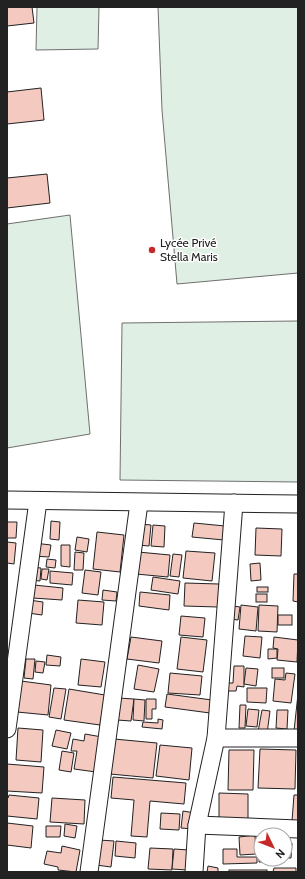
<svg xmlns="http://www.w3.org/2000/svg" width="305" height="879" font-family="Cabin,sans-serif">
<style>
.green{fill:#e0efe3;stroke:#6f6f6f}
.building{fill:#f3c9c0;stroke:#222}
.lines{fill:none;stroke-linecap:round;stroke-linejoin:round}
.minor-casing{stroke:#222;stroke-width:19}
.minor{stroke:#fff;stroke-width:17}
.poi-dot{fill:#c62828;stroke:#fff;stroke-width:1.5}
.labels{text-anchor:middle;stroke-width:3;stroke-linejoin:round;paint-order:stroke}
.poi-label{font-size:12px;fill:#222;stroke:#fff;text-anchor:start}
</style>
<rect width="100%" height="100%" fill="#fff"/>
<g class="green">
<path d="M 37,7 L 99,7 L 98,49 L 36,50 Z"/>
<path d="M 158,7 L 298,7 L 298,273 L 177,284 L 162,110 Z"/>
<path d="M 70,215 L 90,434 L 7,448 L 7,224 Z"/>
<path d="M 298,321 L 298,482 L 120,480 L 122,323 Z"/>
</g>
<g class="building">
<path d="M 7,7 L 32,7 L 34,23 L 7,26 Z"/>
<path d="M 41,88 L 44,120 L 7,124 L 7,92 Z"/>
<path d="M 47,174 L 50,203 L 7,208 L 7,178 Z"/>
<path d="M 51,521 L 60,522 L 59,540 L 50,539 Z"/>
<path d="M 7,522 L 17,522 L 16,538 L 7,538 Z"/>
<path d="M 194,523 L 225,526 L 224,540 L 192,537 Z"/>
<path d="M 140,524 L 151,525 L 149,546 L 138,545 Z"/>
<path d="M 153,525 L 165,526 L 164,547 L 151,546 Z"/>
<path d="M 256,528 L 282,529 L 281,556 L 255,555 Z"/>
<path d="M 97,532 L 124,535 L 120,572 L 93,569 Z"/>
<path d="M 77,537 L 89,539 L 87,552 L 75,550 Z"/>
<path d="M 7,542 L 16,543 L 14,564 L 7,563 Z"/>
<path d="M 34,543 L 51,545 L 49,557 L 33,556 Z"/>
<path d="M 61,545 L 70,545 L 70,567 L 61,566 Z"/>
<path d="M 186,551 L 215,553 L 212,581 L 183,578 Z"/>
<path d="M 75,552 L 84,553 L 83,570 L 74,570 Z"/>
<path d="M 138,552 L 170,555 L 168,577 L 136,574 Z"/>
<path d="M 173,554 L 182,555 L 179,577 L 170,576 Z"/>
<path d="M 47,559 L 56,560 L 55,568 L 46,567 Z"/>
<path d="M 260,563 L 261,580 L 251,581 L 250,564 Z"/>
<path d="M 31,567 L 41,568 L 40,581 L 30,580 Z"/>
<path d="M 42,569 L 49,569 L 47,580 L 41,579 Z"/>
<path d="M 85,570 L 101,572 L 98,595 L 82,593 Z"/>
<path d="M 50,571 L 73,573 L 72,585 L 50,583 Z"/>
<path d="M 294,574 L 298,574 L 298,602 L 293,601 Z"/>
<path d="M 153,577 L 180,581 L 178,594 L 151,590 Z"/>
<path d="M 185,583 L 219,584 L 218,607 L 184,606 Z"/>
<path d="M 34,585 L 63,588 L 62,600 L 33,598 Z"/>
<rect x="257" y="587" width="11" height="5"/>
<path d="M 103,590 L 117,592 L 116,601 L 102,600 Z"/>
<path d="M 140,592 L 170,595 L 169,610 L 139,606 Z"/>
<rect x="256" y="594" width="11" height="8"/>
<path d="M 29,600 L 43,602 L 42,615 L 28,613 Z"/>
<path d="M 78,600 L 104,602 L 102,625 L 76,623 Z"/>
<path d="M 241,605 L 258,607 L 256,631 L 239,629 Z"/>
<path d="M 259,605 L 278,606 L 277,632 L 258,631 Z"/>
<path d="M 233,606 L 240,607 L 238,620 L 231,619 Z"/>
<rect x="278" y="615" width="14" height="10"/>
<path d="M 181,616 L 205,618 L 203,637 L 179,635 Z"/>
<path d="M 245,636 L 262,637 L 260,658 L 243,656 Z"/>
<path d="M 131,637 L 162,641 L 159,663 L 127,659 Z"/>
<path d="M 181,637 L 207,640 L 203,672 L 177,669 Z"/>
<path d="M 274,637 L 298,640 L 297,662 L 277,660 L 278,649 L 273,648 Z"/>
<path d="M 268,649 L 277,649 L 277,658 L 268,659 Z"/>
<path d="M 47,655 L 61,657 L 60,666 L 46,665 Z"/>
<path d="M 26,659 L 35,659 L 33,679 L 24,678 Z"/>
<path d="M 81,659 L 105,662 L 101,687 L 78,685 Z"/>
<path d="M 36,661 L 45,662 L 43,673 L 35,672 Z"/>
<path d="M 138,665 L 159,669 L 154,692 L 134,689 Z"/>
<path d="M 234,666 L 244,666 L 244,687 L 237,686 L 236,691 L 228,691 L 228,683 L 233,683 Z"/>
<path d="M 246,668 L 258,669 L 256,686 L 244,684 Z"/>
<rect x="272" y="668" width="12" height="10"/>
<path d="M 170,673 L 202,676 L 200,695 L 168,693 Z"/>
<path d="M 286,673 L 295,674 L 291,703 L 273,701 L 275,679 L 285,680 Z"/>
<path d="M 21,681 L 51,685 L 48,715 L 17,712 Z"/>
<path d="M 54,688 L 66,689 L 61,719 L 49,717 Z"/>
<path d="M 247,688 L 267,688 L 266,703 L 247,702 Z"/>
<path d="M 69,689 L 105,695 L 100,725 L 64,720 Z"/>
<path d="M 167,694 L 212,700 L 210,713 L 165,707 Z"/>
<path d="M 298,694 L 298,732 L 294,731 Z"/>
<path d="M 119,698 L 134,699 L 131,721 L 117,720 Z"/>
<path d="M 134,699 L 145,700 L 144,721 L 133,720 Z"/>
<path d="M 146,699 L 156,699 L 156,709 L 152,709 L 152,719 L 146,719 Z"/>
<path d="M 240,705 L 246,705 L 245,728 L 239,728 Z"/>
<path d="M 248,709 L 259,710 L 257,727 L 246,726 Z"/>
<path d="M 262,710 L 270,711 L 267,734 L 258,732 Z"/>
<path d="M 277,710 L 288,710 L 287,729 L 276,728 Z"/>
<path d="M 158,719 L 163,720 L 162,729 L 142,727 L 143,722 L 158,723 Z"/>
<path d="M 18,728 L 43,730 L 41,762 L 16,760 Z"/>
<path d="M 56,730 L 71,733 L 67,749 L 52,746 Z"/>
<path d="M 85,734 L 102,737 L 96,772 L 74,769 L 77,751 L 71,751 L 73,739 L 84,741 Z"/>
<path d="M 114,739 L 157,743 L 153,778 L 110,774 Z"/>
<path d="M 160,745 L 192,748 L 189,780 L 156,776 Z"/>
<path d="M 260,749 L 296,750 L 295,789 L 258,788 Z"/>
<path d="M 229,750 L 254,750 L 253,790 L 228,790 Z"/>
<path d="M 62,751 L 74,753 L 71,772 L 59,770 Z"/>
<path d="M 7,764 L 44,767 L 42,793 L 7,791 Z"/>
<path d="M 113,777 L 186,783 L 184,804 L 150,801 L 147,837 L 131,836 L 134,800 L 111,798 Z"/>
<path d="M 219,793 L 248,794 L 248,821 L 219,821 Z"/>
<path d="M 9,795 L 39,798 L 37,819 L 7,816 L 7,798 L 8,798 Z"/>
<path d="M 294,795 L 298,795 L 298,821 L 292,821 Z"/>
<path d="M 52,798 L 85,800 L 84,824 L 50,822 Z"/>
<path d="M 183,811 L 195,813 L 193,829 L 181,828 Z"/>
<path d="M 161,813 L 180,814 L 179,830 L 160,829 Z"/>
<path d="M 7,823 L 33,826 L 31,848 L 7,845 Z"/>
<path d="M 65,824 L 77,826 L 75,838 L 64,836 Z"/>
<path d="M 46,826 L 61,826 L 60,837 L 46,837 Z"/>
<path d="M 255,835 L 256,854 L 240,855 L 239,837 Z"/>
<path d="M 259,836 L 261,836 L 261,859 L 271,859 L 271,862 L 259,862 Z"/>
<path d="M 99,840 L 114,841 L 111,867 L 96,865 Z"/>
<path d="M 116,841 L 136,843 L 135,858 L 115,856 Z"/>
<path d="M 285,842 L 292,843 L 291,858 L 285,858 Z"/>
<path d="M 62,846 L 80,850 L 76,872 L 58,870 L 58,867 L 44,864 L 47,851 L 61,853 Z"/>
<path d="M 150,848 L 173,849 L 172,870 L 148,869 Z"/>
<path d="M 174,849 L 189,850 L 187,870 L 172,869 Z"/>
<path d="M 223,849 L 237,849 L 237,857 L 257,857 L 257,863 L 223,864 Z"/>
<path d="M 208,866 L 218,868 L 218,872 L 207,872 Z"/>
<path d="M 274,868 L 296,868 L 296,872 L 273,872 Z"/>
<rect x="229" y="870" width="38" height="2"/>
</g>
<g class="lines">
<defs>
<g id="minor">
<path d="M 7,500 L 298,504"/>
<path d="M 7,729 L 38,501"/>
<path d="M 216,738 L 298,738"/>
<path d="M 197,825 L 298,829"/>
<path d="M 89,872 L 139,503"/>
<path d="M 194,872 L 197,825 L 216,738 L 234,503"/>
</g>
</defs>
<use href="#minor" class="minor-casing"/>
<use href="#minor" class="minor"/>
</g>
<circle class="poi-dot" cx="152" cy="250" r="4"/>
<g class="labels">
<g class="poi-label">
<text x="160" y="247">Lycée Privé<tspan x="160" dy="14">Stella Maris</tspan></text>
</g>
</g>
<rect width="305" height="879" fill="none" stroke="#222222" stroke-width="16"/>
<g transform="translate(273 847) rotate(133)"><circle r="19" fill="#ffffff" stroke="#a7a7a7"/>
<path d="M0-3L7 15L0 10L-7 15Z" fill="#c62828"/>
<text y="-6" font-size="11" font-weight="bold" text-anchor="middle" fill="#222222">N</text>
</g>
</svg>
